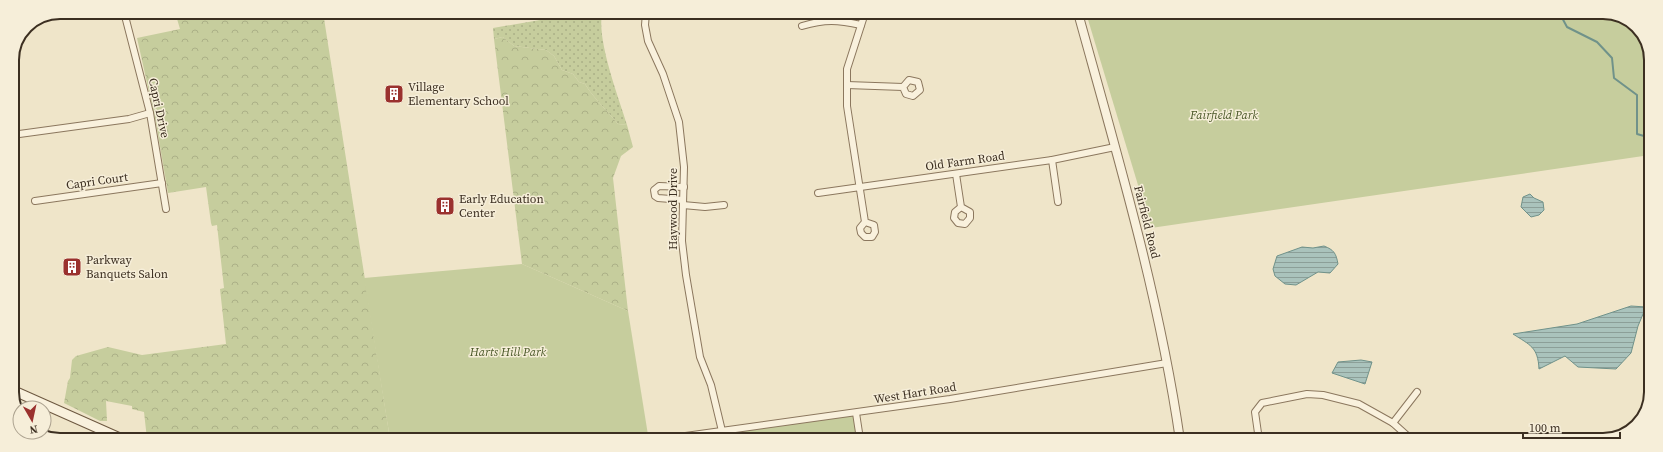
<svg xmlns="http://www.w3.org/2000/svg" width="1663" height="452" font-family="'Source Serif 4',serif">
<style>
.grass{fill:url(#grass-dots)}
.forest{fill:url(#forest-crowns)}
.green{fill:#c6cd9d}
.water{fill:url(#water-rules);stroke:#70928a}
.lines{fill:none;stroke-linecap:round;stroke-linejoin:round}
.stream{stroke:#70928a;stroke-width:2}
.minor-casing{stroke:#8b775e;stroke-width:8}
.tertiary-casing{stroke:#8b775e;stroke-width:10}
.secondary-casing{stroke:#6d5840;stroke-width:11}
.minor{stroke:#f9f1dd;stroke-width:6}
.tertiary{stroke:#f9f1dd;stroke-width:8}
.secondary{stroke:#f9f1dd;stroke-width:9}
.rail-casing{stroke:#3c2f21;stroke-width:3.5}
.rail{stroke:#f6eed9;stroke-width:2;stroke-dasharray:6;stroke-linecap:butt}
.labels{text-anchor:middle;stroke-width:3;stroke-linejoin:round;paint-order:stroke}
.poi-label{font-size:12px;fill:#3c2f21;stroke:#f6eed9;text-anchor:start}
.street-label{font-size:12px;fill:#3c2f21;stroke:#f6eed9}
.park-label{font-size:12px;font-style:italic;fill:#4a5828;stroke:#f6eed9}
.rim{fill:none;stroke:#3c2f21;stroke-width:2}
</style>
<defs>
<pattern id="grass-dots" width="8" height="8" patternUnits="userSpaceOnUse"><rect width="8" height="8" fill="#c6cd9d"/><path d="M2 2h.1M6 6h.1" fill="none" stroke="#abb087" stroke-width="1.8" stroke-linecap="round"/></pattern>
<pattern id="forest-crowns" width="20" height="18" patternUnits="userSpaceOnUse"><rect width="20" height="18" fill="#c6cd9d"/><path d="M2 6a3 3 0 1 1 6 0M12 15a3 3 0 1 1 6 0" fill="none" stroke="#abb087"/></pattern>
<pattern id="water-rules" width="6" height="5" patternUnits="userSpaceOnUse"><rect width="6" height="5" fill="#aac3bc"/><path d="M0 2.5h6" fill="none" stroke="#8c9f98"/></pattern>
</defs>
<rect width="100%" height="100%" fill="#efe5c9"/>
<path class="grass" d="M 581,13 L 602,13 C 597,42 618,95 627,125 L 618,124 C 607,110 594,99 585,84 L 579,82 L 573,74 L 562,70 L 554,56 L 546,50 L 514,46 L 503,37 L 494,39 L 493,28 Z"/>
<g class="forest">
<path d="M 175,12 L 323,12 L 390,439 L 147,439 L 144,412 L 132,409 L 132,406 L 106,401 L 107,421 L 100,421 L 64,403 L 68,381 L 70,378 L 72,360 L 76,356 L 108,347 L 142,355 L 226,344 L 220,289 L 224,288 L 217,225 L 212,226 L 211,223 L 206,187 L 168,193 L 156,123 L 137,38 L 180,29 Z"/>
<path d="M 503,37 L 514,46 L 546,50 L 554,56 L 562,70 L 573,74 L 579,82 L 585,84 C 594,99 607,110 618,124 L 627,125 L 633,147 L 621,156 L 613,178 L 628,311 L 522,264 L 494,39 Z"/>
</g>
<g class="green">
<path d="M 1086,13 L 1615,14 L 1639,29 L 1651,57 L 1650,155 L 1151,228 Z"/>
<path d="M 522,264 L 628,311 L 648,435 L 615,439 L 390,439 L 364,278 Z"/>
<path d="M 856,413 L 860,439 L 667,439 Z"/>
</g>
<g class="water">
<path d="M 1530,194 L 1534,198 L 1543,202 L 1544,210 L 1539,215 L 1531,217 L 1521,207 L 1523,197 Z"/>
<path d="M 1324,246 C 1334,250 1336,253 1338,264 L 1330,273 L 1318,272 L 1296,285 L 1285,284 L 1275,276 L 1273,269 L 1277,256 L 1302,247 L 1313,248 Z"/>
<path d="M 1631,306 L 1646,307 L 1638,326 L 1631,353 L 1616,369 L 1578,367 L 1565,356 L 1539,369 C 1538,347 1530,345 1513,334 L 1577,324 Z"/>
<path d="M 1361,360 L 1372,362 L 1365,384 L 1332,373 L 1338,362 Z"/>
</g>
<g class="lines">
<path class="stream" d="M 1560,14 L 1567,27 L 1597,42 L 1612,58 L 1614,78 L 1637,95 L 1637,134 L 1651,138"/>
<defs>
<g id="minor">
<path d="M 124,12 L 150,113 L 166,209"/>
<path d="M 646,13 L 645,25 L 648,41 L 663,74 L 679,122 L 684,167 L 682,241 L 686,275 L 700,357 L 711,385 L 722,431"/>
<path d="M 865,13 L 847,69 L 847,106 L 865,222 L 860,228 L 861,233 L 865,237 L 872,237 L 875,232 L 874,225 L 865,222"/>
<path d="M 802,26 C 825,19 838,20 861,25"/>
<path d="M 847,85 L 903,87 L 906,94 L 913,96 L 920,90 L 918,82 L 909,80 L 903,87"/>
<path d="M 12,135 L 129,119 L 150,113"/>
<path d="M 1052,160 L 1058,202"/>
<path d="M 956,174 L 961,207 L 955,212 L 954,218 L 958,223 L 965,224 L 970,218 L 970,212 L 961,207"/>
<path d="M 818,193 L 1052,160 L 1115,147"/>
<path d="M 683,200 L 658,198 L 655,196 L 654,190 L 659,186 L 684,187"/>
<path d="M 35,201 L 162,183"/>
<path d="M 683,205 L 705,207 L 724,205"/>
<path d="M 856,413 L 860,439"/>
<path d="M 1393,423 L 1417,392"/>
<path d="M 664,439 L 950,399 L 1167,363"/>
<path d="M 1259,440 L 1255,412 L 1262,403 L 1307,394 L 1323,395 L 1359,404 L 1393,423 L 1412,440"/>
</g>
<path id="tertiary" d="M 1078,13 C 1117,154 1159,295 1180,440"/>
<path id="secondary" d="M 12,390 L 120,438"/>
</defs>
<use href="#minor" class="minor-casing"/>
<use href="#tertiary" class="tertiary-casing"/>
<use href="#secondary" class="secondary-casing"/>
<use href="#minor" class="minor"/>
<use href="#tertiary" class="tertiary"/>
<use href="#secondary" class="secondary"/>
<defs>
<path id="rail" d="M 44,432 L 58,438"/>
</defs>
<use href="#rail" class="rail-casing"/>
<use href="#rail" class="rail"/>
</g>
<defs>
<symbol id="building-square" viewBox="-11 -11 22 22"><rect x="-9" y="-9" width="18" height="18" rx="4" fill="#9a312e" stroke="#f6eed9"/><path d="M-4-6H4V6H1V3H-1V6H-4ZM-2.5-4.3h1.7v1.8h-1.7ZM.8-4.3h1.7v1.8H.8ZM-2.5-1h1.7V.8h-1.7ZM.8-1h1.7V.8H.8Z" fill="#fff"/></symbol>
</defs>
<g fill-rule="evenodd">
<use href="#building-square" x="383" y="83" width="22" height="22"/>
<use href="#building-square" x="434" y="195" width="22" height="22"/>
<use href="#building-square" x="61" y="256" width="22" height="22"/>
</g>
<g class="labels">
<g class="poi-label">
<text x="408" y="91">Village<tspan x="408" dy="14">Elementary School</tspan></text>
<text x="459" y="203">Early Education<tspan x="459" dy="14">Center</tspan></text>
<text x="86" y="264">Parkway<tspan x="86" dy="14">Banquets Salon</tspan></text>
</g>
<g class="street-label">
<text transform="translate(159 108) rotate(78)" y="4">Capri Drive</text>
<text transform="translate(965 161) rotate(-8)" y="4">Old Farm Road</text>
<text transform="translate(97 181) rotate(-8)" y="4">Capri Court</text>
<text transform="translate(673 209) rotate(-90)" y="4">Haywood Drive</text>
<text transform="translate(1147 222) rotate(76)" y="4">Fairfield Road</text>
<text transform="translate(915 393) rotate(-9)" y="4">West Hart Road</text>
</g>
<g class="park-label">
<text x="1224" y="119">Fairfield Park</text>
<text x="508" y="356">Harts Hill Park</text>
</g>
</g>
<path d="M0 0H1663V452H0ZM60 19H1603A41 41 0 0 1 1644 60V392A41 41 0 0 1 1603 433H60A41 41 0 0 1 19 392V60A41 41 0 0 1 60 19Z" fill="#f6eed9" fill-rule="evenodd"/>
<path class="rim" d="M60 19H1603A41 41 0 0 1 1644 60V392A41 41 0 0 1 1603 433H60A41 41 0 0 1 19 392V60A41 41 0 0 1 60 19Z"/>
<g transform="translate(32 420) rotate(171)"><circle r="19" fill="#f6eed9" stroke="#aca28f"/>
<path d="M0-3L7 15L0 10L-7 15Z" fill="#9a312e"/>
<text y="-6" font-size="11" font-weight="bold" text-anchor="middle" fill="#3c2f21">N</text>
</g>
<path d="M1523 432v6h97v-6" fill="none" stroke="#3c2f21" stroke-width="2"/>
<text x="1529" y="432" font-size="12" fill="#3c2f21" stroke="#f6eed9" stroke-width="3" paint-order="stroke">100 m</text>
</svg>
